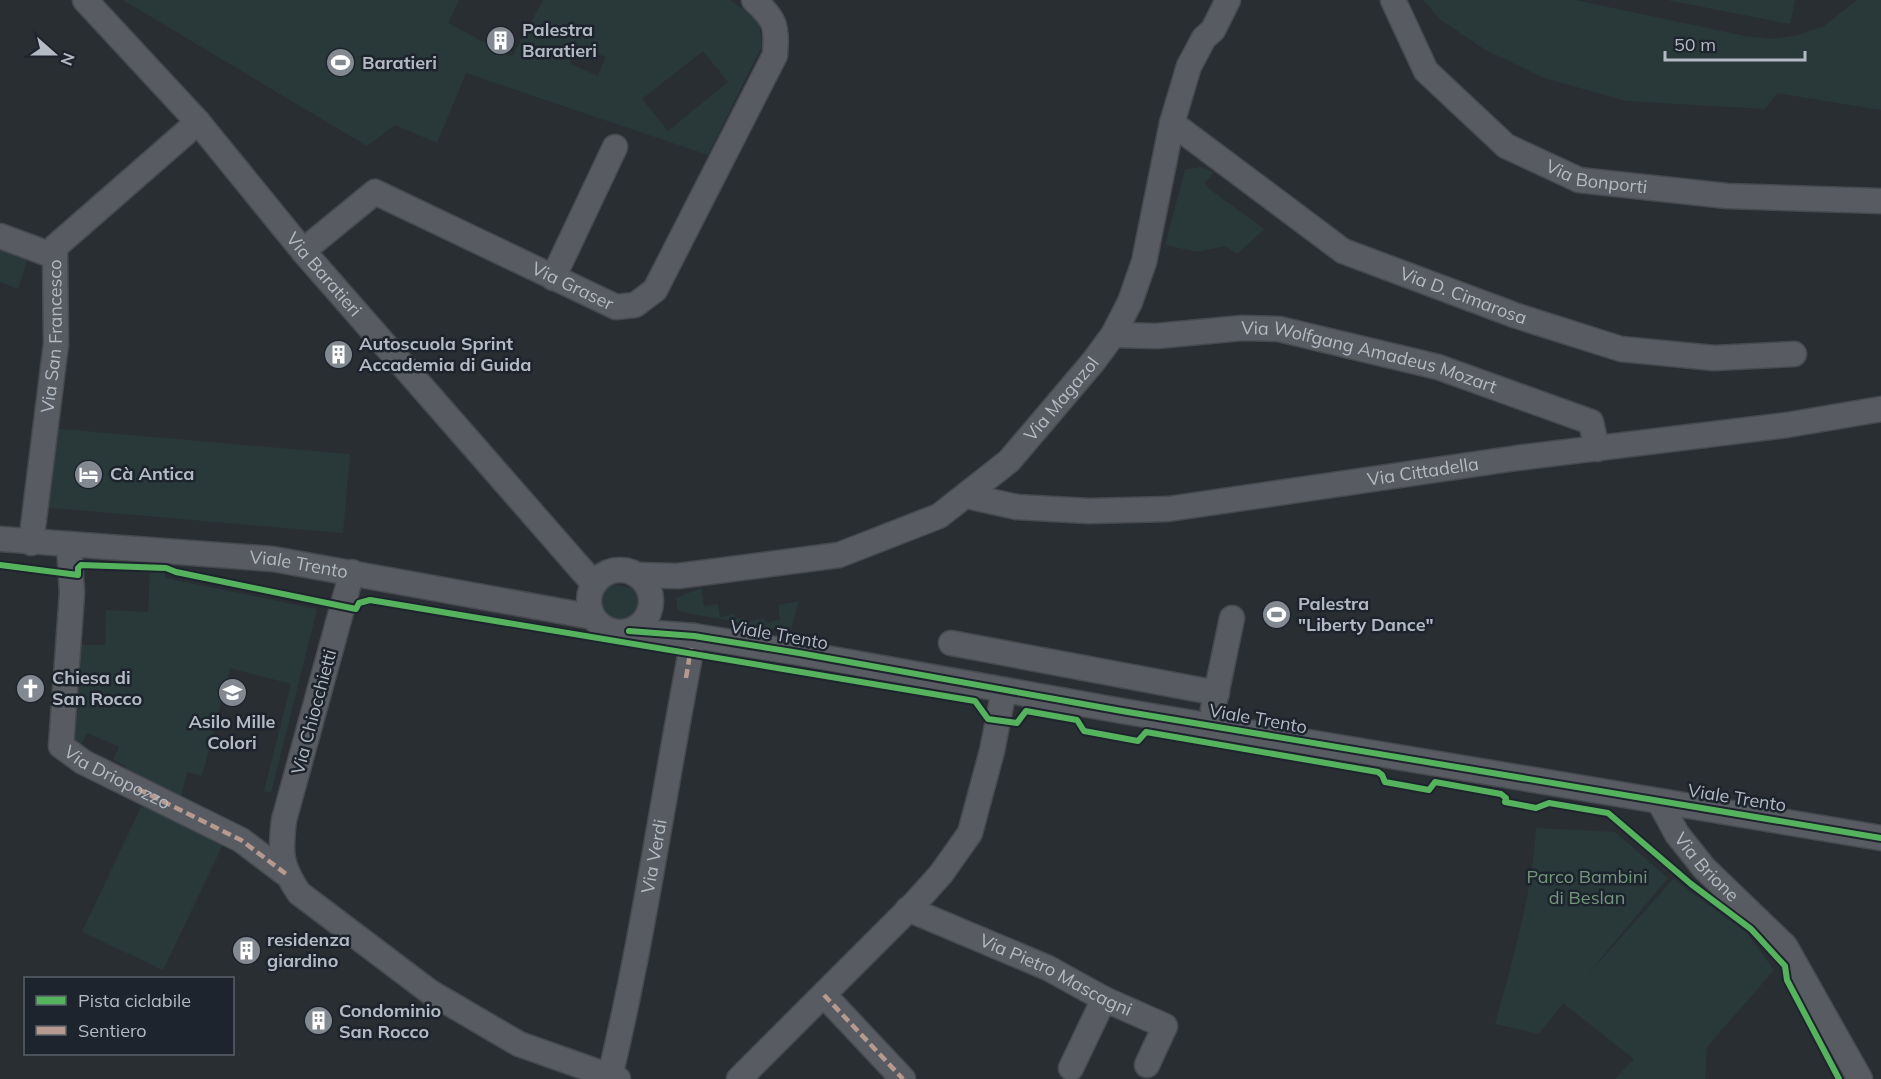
<svg xmlns="http://www.w3.org/2000/svg" width="1881" height="1079" font-family="Mulish,sans-serif">
<style>
.green{fill:#29393a;fill-rule:evenodd}
.lines{fill:none;stroke-linecap:round;stroke-linejoin:round}
.minor-casing{stroke:#464a4e;stroke-width:27}
.minor{stroke:#585c62;stroke-width:24}
.quiet{stroke:#b69a8f;stroke-width:4.5;stroke-dasharray:9 4.5;stroke-linecap:butt}
.cycleway-casing{stroke:#1d242d;stroke-width:10}
.cycleway{stroke:#56b35d;stroke-width:6}
.labels{text-anchor:middle;stroke-width:5;stroke-linejoin:round;paint-order:stroke}
.poi-label{font-size:18px;font-weight:bold;fill:#b3bac4;stroke:#1d242d;text-anchor:start}
.street-label{font-size:18px;fill:#b3bac4;stroke:#1d242d}
.park-label{font-size:18px;fill:#73977b;stroke:#1d242d}
</style>
<rect width="100%" height="100%" fill="#292e33"/>
<g class="green">
<path d="M 123,0 L 459,0 L 448,23 L 512,57 L 543,0 L 730,0 L 759,21 L 762,46 L 708,155 L 466,73 L 437,143 L 395,125 L 367,146 ZM 577,45 L 606,57 L 598,76 L 570,64 ZM 703,51 L 728,82 L 668,131 L 642,99 Z"/>
<path d="M 1423,0 L 1575,0 L 1745,36 L 1772,39 L 1799,35 L 1824,26 L 1857,0 L 1881,0 L 1881,110 L 1777,93 L 1765,109 L 1626,101 L 1544,78 L 1484,49 L 1441,20 Z"/>
<path d="M 1667,0 L 1795,0 L 1790,24 Z"/>
<path d="M 1200,167 L 1214,172 L 1205,183 L 1208,188 L 1264,229 L 1237,254 L 1225,246 L 1197,252 L 1165,245 L 1185,170 Z"/>
<path d="M 0,242 L 29,254 L 18,289 L 0,282 Z"/>
<path d="M 49,428 L 350,454 L 343,533 L 42,507 Z"/>
<path d="M 150,569 L 165,570 L 165,578 L 317,609 L 271,793 L 264,791 L 291,684 L 230,668 L 202,776 L 187,772 L 179,805 L 122,776 L 126,766 L 113,760 L 119,747 L 87,733 L 77,753 L 64,744 L 78,645 L 105,645 L 106,610 L 148,612 Z"/>
<path d="M 612,584 L 635,589 L 642,598 L 640,611 C 621,624 593,620 600,591 Z"/>
<path d="M 701,588 L 704,606 L 718,604 L 720,617 L 734,614 L 735,619 L 744,617 L 745,622 L 764,618 L 765,623 L 780,620 L 778,605 L 799,601 L 790,632 L 682,612 L 677,608 L 676,598 Z"/>
<path d="M 144,801 L 225,840 L 163,970 L 82,932 Z"/>
<path d="M 1536,828 L 1615,832 L 1668,878 L 1582,981 L 1673,879 L 1747,933 L 1774,970 L 1707,1047 L 1705,1079 L 1615,1079 L 1634,1059 L 1563,1003 L 1539,1034 L 1495,1024 C 1513,959 1532,895 1536,828 Z"/>
</g>
<g class="lines">
<defs>
<g id="minor">
<path id="s1" d="M 85,0 L 198,122 L 303,251 L 594,584"/>
<path id="s2" d="M 1393,0 L 1426,71 L 1506,146 L 1579,180 L 1727,196 L 1881,201"/>
<path id="s3" d="M 1172,123 L 1343,251 L 1517,316 L 1621,349 L 1714,358 L 1794,354"/>
<path d="M 0,236 L 54,256"/>
<path id="s4" d="M 303,251 L 375,192 L 616,307 L 635,305 L 655,290 L 775,55 C 777,26 776,20 754,0"/>
<path d="M 553,278 L 615,147"/>
<path id="s5" d="M 1113,335 L 1157,336 L 1242,328 L 1279,329 L 1438,367 L 1591,422 L 1597,449"/>
<path id="s6" d="M 967,496 L 1017,507 L 1089,511 L 1168,509 L 1517,458 L 1787,425 L 1881,409"/>
<path id="s7" d="M 0,539 L 273,559 L 593,617"/>
<path id="s8" d="M 31,543 L 56,344 L 55,247 L 198,122"/>
<path id="s9" d="M 69,544 L 72,593 L 61,746 L 83,762 L 241,840 L 286,874"/>
<circle cx="620" cy="601" r="31"/>
<path d="M 352,572 L 284,820 C 280,853 280,865 299,893 L 430,992 L 519,1044 L 618,1079"/>
<path id="s10" d="M 638,575 L 678,576 L 839,555 L 939,516 L 1009,461 L 1093,362 L 1113,335 L 1130,302 L 1144,262 L 1172,123 L 1189,66 L 1204,38 L 1213,30 L 1228,0"/>
<path d="M 629,631 L 694,636 L 799,653 L 1122,711 L 1881,838"/>
<path d="M 951,643 L 1217,693"/>
<path d="M 1213,709 L 1232,618"/>
<path id="s11" d="M 1659,801 L 1677,834 L 1704,868 L 1785,946 L 1860,1079"/>
<path id="s12" d="M 908,909 L 1048,968 L 1104,999 L 1165,1026 L 1147,1065"/>
<path d="M 824,995 L 903,1079"/>
<path d="M 1071,1068 L 1104,999"/>
<path id="s13" d="M 610,1076 C 645,931 665,782 694,636"/>
<path d="M 739,1079 L 914,904 L 941,874 L 970,833 L 992,751 L 1004,690"/>
</g>
</defs>
<use href="#minor" class="minor-casing"/>
<use href="#minor" class="minor"/>
<g class="quiet">
<path d="M 686,678 L 691,648"/>
<path d="M 138,789 L 241,840 L 286,874"/>
<path d="M 824,995 L 903,1079"/>
</g>
<defs>
<g id="cycleway">
<path d="M 0,565 L 78,575 L 78,568 L 81,565 L 166,568 L 176,572 L 356,609 L 359,603 L 370,600 L 975,701 L 988,719 L 1017,723 L 1026,711 L 1077,720 L 1084,731 L 1138,741 L 1146,732 L 1378,772 L 1382,775 L 1385,782 L 1429,790 L 1435,782 L 1501,794 L 1506,798 L 1505,802 L 1536,808 L 1549,803 L 1608,813 L 1691,884 L 1751,929 L 1785,966 L 1787,980 L 1839,1079"/>
<path d="M 629,631 L 694,636 L 799,653 L 1122,711 L 1881,838"/>
</g>
</defs>
<use href="#cycleway" class="cycleway-casing"/>
<use href="#cycleway" class="cycleway"/>
</g>
<defs>
<symbol id="building-disc" viewBox="-11 -11 22 22"><circle r="9.5" fill="#838991" stroke="#1d242d"/><path d="M-4-6H4V6H1V3H-1V6H-4ZM-2.5-4.3h1.7v1.8h-1.7ZM.8-4.3h1.7v1.8H.8ZM-2.5-1h1.7V.8h-1.7ZM.8-1h1.7V.8H.8Z" fill="#fff"/></symbol>
<symbol id="stadium-disc" viewBox="-11 -11 22 22"><circle r="9.5" fill="#838991" stroke="#1d242d"/><path d="M0-5a6.5 5 0 1 0 0 10a6.5 5 0 1 0 0-10ZM-3.5-1.8h7v3.6h-7Z" fill="#fff"/></symbol>
<symbol id="hotel-disc" viewBox="-11 -11 22 22"><circle r="9.5" fill="#838991" stroke="#1d242d"/><path d="M-6-4.5h1.5V1H6V5H4.5V3h-9V5H-6ZM-4 0a1.8 1.8 0 1 1 3.6 0ZM.5 0V-2.5h3Q6-2.5 6 0Z" fill="#fff"/></symbol>
<symbol id="church-disc" viewBox="-11 -11 22 22"><circle r="9.5" fill="#838991" stroke="#1d242d"/><path d="M-1.2-6h2.4v3.5h3.3v2.4h-3.3V6h-2.4V-.1h-3.3v-2.4h3.3Z" fill="#fff"/></symbol>
<symbol id="school-disc" viewBox="-11 -11 22 22"><circle r="9.5" fill="#838991" stroke="#1d242d"/><path d="M0-5L7-2L0 1L-7-2ZM-4 1L0 2.5L4 1V4Q0 6-4 4Z" fill="#fff"/></symbol>
</defs>
<g fill-rule="evenodd">
<use href="#building-disc" x="484" y="24" width="33" height="33"/>
<use href="#stadium-disc" x="324" y="46" width="33" height="33"/>
<use href="#building-disc" x="322" y="338" width="33" height="33"/>
<use href="#hotel-disc" x="72" y="458" width="33" height="33"/>
<use href="#stadium-disc" x="1260" y="598" width="33" height="33"/>
<use href="#church-disc" x="14" y="672" width="33" height="33"/>
<use href="#school-disc" x="216" y="676" width="33" height="33"/>
<use href="#building-disc" x="230" y="934" width="33" height="33"/>
<use href="#building-disc" x="302" y="1004" width="33" height="33"/>
</g>
<g class="labels">
<g class="poi-label">
<text x="522" y="36">Palestra<tspan x="522" dy="21">Baratieri</tspan></text>
<text x="362" y="69">Baratieri</text>
<text x="359" y="350">Autoscuola Sprint<tspan x="359" dy="21">Accademia di Guida</tspan></text>
<text x="110" y="480">Cà Antica</text>
<text x="1298" y="610">Palestra<tspan x="1298" dy="21">"Liberty Dance"</tspan></text>
<text x="52" y="684">Chiesa di<tspan x="52" dy="21">San Rocco</tspan></text>
<text x="232" y="728" text-anchor="middle">Asilo Mille<tspan x="232" dy="21">Colori</tspan></text>
<text x="267" y="946">residenza<tspan x="267" dy="21">giardino</tspan></text>
<text x="339" y="1017">Condominio<tspan x="339" dy="21">San Rocco</tspan></text>
</g>
<g class="street-label">
<text dy="6" stroke="none"><textPath href="#s2" startOffset="285">Via Bonporti</textPath></text>
<text dy="6" stroke="none"><textPath href="#s1" startOffset="364">Via Baratieri</textPath></text>
<text dy="6" stroke="none"><textPath href="#s4" startOffset="312">Via Graser</textPath></text>
<text dy="6" stroke="none"><textPath href="#s3" startOffset="342">Via D. Cimarosa</textPath></text>
<text dy="6" stroke="none"><textPath href="#s8" startOffset="208">Via San Francesco</textPath></text>
<text dy="6" stroke="none"><textPath href="#s5" startOffset="260">Via Wolfgang Amadeus Mozart</textPath></text>
<text dy="6" stroke="none"><textPath href="#s10" startOffset="480">Via Magazol</textPath></text>
<text dy="6" stroke="none"><textPath href="#s6" startOffset="460">Via Cittadella</textPath></text>
<text dy="6" stroke="none"><textPath href="#s7" startOffset="300">Viale Trento</textPath></text>
<text transform="translate(779 635) rotate(10)" y="6">Viale Trento</text>
<text transform="translate(314 712) rotate(-75)" y="6">Via Chiocchietti</text>
<text transform="translate(1258 719) rotate(10)" y="6">Viale Trento</text>
<text dy="6" stroke="none"><textPath href="#s9" startOffset="267">Via Driopozzo</textPath></text>
<text transform="translate(1737 798) rotate(9)" y="6">Viale Trento</text>
<text dy="6" stroke="none"><textPath href="#s13" startOffset="224">Via Verdi</textPath></text>
<text dy="6" stroke="none"><textPath href="#s11" startOffset="82">Via Brione</textPath></text>
<text dy="6" stroke="none"><textPath href="#s12" startOffset="162">Via Pietro Mascagni</textPath></text>
</g>
<g class="park-label">
<text x="1587" y="883">Parco Bambini<tspan x="1587" dy="21">di Beslan</tspan></text>
</g>
</g>
<rect x="24" y="977" width="210" height="78" fill="#1d242d" stroke="#596069" stroke-width="1.5"/>
<rect x="36" y="996" width="30" height="9" fill="#56b35d" stroke="#596069" stroke-width="1.5"/>
<text x="78" y="1007" font-size="18" fill="#b3bac4">Pista ciclabile</text>
<rect x="36" y="1026" width="30" height="9" fill="#b69a8f" stroke="#596069" stroke-width="1.5"/>
<text x="78" y="1037" font-size="18" fill="#b3bac4">Sentiero</text>
<g transform="translate(54 54) rotate(111)" stroke="#1d242d" stroke-width="4.5" paint-order="stroke">
<path d="M0-4.5L10 22L0 15L-10 22Z" fill="#b3bac4"/>
<text y="-9" font-size="16" font-weight="bold" text-anchor="middle" fill="#b3bac4">N</text>
</g>
<path d="M1665 51v9h140v-9" fill="none" stroke="#b3bac4" stroke-width="3"/>
<text x="1674" y="51" font-size="18" fill="#b3bac4" stroke="#1d242d" stroke-width="4.5" paint-order="stroke">50 m</text>
</svg>
